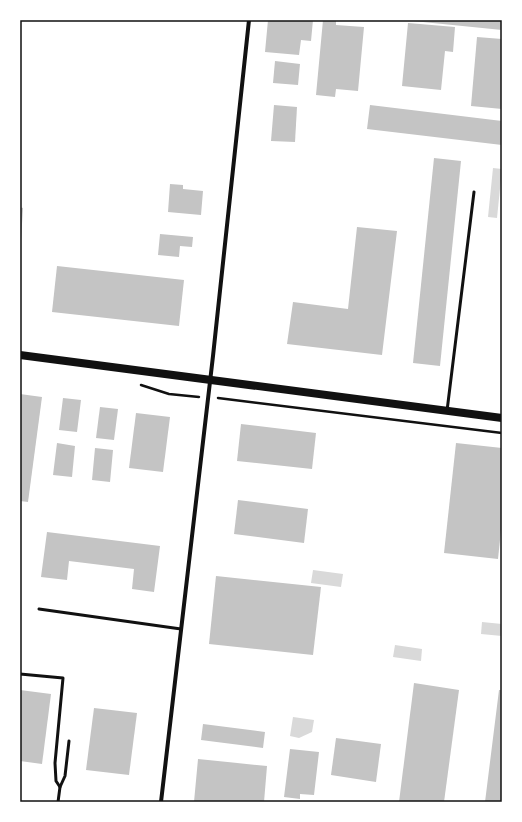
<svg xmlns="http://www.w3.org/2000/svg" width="522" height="822" font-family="Signika,sans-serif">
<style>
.water{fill:#d9d9d9}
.building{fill:#c4c4c4}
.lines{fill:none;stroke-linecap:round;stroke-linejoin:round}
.path{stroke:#111;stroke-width:2.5}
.service{stroke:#111;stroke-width:3}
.minor{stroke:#111;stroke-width:4}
.secondary{stroke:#111;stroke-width:8}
.neatline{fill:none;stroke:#111;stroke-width:1.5}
</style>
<rect width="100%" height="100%" fill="#fff"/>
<g class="water">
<path d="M 493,168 L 502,169 L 497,218 L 488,217 Z"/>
<path d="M 313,570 L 343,574 L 341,587 L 311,583 Z"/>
<path d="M 482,622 L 502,624 L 502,636 L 481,634 Z"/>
<path d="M 395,645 L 422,649 L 421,661 L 393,657 Z"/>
<path d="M 293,717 L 314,720 L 312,732 L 299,738 L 290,736 Z"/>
</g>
<g class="building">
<path d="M 268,20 L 313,20 L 311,41 L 301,40 L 299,55 L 265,52 Z"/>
<path d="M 323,20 L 336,21 L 336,25 L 364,27 L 358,91 L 336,89 L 335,97 L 316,95 Z"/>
<path d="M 413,20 L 502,20 L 502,30 L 413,21 Z"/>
<path d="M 408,23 L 455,27 L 453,52 L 445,51 L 441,90 L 402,86 Z"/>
<path d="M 477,37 L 502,39 L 502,109 L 471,106 Z"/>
<path d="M 275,61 L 300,64 L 298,85 L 273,83 Z"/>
<path d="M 274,105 L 297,107 L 295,142 L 271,141 Z"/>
<path d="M 370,105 L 502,121 L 502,145 L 367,129 Z"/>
<path d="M 434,158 L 461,161 L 440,366 L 413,363 Z"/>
<path d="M 170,184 L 183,185 L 183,189 L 203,191 L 201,215 L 168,212 Z"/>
<path d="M 20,207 L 23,208 L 21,240 L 20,240 Z"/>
<path d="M 357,227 L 397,231 L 382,355 L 287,344 L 293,302 L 348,309 Z"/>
<path d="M 160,234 L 193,237 L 192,247 L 180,246 L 179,257 L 158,255 Z"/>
<path d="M 57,266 L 184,280 L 179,326 L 52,312 Z"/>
<path d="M 20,394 L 42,397 L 28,502 L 20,501 Z"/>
<path d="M 63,398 L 81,400 L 77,432 L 59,430 Z"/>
<path d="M 100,407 L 118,409 L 114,440 L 96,438 Z"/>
<path d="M 136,413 L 170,417 L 163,472 L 129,468 Z"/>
<path d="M 241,424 L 316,433 L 312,469 L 237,461 Z"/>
<path d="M 57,443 L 75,446 L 72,477 L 53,475 Z"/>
<path d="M 456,443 L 502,448 L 502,521 L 498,559 L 444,553 Z"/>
<path d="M 95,448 L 113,450 L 110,482 L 92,480 Z"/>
<path d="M 238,500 L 308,509 L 304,543 L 234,534 Z"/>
<path d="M 47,532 L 160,546 L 154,592 L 132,589 L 134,569 L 69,561 L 67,580 L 41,577 Z"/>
<path d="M 216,576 L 321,587 L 313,655 L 209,644 Z"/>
<path d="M 414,683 L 459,690 L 444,802 L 399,802 Z"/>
<path d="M 20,690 L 51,694 L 42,764 L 20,761 Z"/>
<path d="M 499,690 L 502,690 L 502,802 L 485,802 Z"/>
<path d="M 94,708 L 137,713 L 129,775 L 86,770 Z"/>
<path d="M 203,724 L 265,732 L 263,748 L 201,740 Z"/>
<path d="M 336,738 L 381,744 L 376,782 L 331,775 Z"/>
<path d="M 290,749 L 319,752 L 314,795 L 300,794 L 300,799 L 284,797 Z"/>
<path d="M 198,759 L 267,766 L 264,802 L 194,802 Z"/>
</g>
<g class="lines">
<g class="path">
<path d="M 141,385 L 169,394 L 199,397"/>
<path d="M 218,398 L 502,433"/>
</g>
<g class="service">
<path d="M 447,411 L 474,192"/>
<path d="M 39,609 L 181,629"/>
<path d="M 20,674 L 63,678 L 55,763 L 56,781 L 60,787 L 58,802"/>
<path d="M 60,787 L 65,776 L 69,741"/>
</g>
<path class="minor" d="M 161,802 L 213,356 L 249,20"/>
<path class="secondary" d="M 20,355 L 502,418"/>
</g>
<rect width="522" height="822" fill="none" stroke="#ffffff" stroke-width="42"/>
<rect x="21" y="21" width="480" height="780" class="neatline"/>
</svg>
